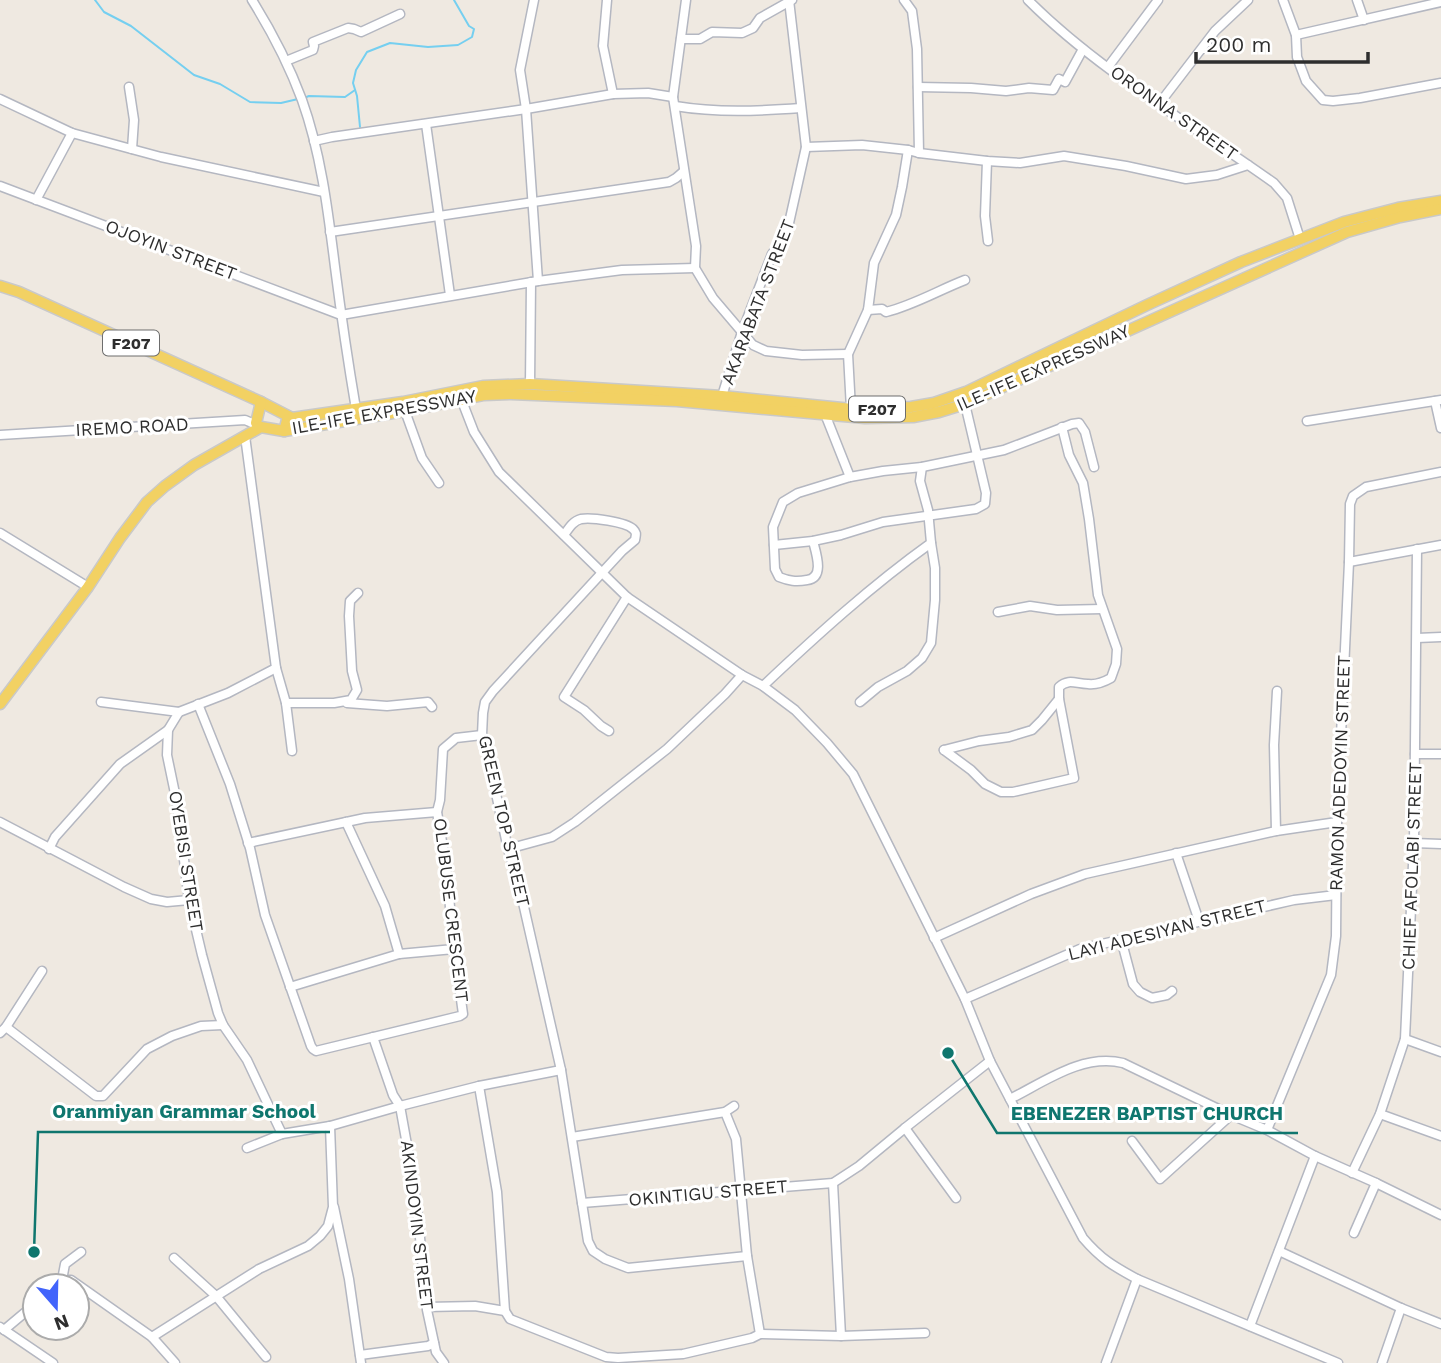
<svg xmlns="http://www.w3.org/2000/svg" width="1441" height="1363" font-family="'Work Sans',sans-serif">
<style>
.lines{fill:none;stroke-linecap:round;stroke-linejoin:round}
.stream{stroke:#75cff0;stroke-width:2}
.minor-casing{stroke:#b4b7c1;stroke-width:11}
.major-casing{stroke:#c9c9c9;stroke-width:13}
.minor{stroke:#fff;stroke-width:8}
.major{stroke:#f2d163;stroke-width:10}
.labels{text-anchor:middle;stroke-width:6;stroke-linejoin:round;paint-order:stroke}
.shield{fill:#fff;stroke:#6d6d6d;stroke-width:2}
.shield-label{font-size:16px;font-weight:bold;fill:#2e2e2e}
.street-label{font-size:18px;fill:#2e2e2e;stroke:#fff}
.leader{fill:none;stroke:#0f766e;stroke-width:2.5}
.callout-dot{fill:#0f766e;stroke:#fff;stroke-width:2.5}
.callout-label{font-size:19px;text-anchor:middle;font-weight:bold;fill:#0f766e;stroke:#fff;stroke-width:6;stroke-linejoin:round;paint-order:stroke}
</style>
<rect width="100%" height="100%" fill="#efe9e1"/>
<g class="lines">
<g class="stream">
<path d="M 95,0 L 104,12 L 131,26 L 194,75 L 220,84 L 250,102 L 281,103 L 298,99"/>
<path d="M 304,98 L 309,96 L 345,97 L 355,90"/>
<path d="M 360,127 L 357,96 L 353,83 L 356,70 L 367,52 L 390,43 L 428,47 L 458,45 L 472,37 L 474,29 L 469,26 L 454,0"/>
</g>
<defs>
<g id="minor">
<path d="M 252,0 C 272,32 289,65 302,100 C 321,153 328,211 335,267 C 341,314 348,362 356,409"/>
<path d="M 534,0 L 520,70 L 526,109 L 538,281"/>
<path d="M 607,0 L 603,46 L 613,94"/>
<path d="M 686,0 L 673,97 L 696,246 L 695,268 L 713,298 L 753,345 L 766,351 L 802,355 L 848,354"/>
<path d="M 904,0 L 912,11 L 917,49 L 919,153"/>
<path d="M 1028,0 C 1099,71 1193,125 1274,183 L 1287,198 L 1300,239"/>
<path d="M 1283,0 L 1296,35 L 1297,57 L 1306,81 L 1323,100 L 1333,101 L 1360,98 L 1441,83"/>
<path d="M 1357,0 L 1364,20"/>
<path d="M 1296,35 L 1441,2"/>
<path d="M 681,39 L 700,39 L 712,32 L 742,33 L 753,28 L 760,18 L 792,0"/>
<path d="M 286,61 L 313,50 L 314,46 L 313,42 L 348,28 L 354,29 L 361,32 L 400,14"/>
<path d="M 1108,67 L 1158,0"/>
<path d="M 129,87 L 134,120 L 132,149"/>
<path d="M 918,87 L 971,88 L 1006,91 L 1029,88 L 1053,90 L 1059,79 L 1065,82 L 1083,49"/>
<path d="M 0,99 L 72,133 L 161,157 L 324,192"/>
<path d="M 1159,104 L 1215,31 L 1248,0"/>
<path d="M 675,106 C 717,113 759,111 801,108"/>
<path d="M 426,124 L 450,295"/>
<path d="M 314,141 L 332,137 L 526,109 L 613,94 L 648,93 L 673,97"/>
<path d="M 806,147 L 862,145 L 908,150 L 919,153 L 987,161 L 1020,163 L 1064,156 L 1126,166 L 1186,179 L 1217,175 L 1248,165"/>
<path d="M 987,161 L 985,216 L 988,241"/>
<path d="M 0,186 L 341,315 L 538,281 L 622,270 L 695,268"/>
<path d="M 36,200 L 72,133"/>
<path d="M 330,232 L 669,182 L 676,178 L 683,172"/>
<path d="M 868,310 L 882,309 L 886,312 C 914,305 939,290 965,280"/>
<path d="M 530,384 L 531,282"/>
<path d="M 460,396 L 474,432 L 499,472 L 627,597 L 742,675 L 763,686 L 795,710 L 827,743 L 853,774 L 965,999 L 990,1061 L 1083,1238 C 1101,1259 1113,1266 1137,1279 L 1338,1363"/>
<path d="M 722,396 L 742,332 L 772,254 L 787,232 L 806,147 L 789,0"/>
<path d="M 1435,401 L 1441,428"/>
<path d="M 851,409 L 848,354 L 868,310 L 874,263 L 896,215 L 902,187 L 908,150"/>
<path d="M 405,411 L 422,458 L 439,483"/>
<path d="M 825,414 L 850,477"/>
<path d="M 1307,421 L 1441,400"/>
<path d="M 0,435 L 245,420 L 259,426"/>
<path d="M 245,436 L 276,668 L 228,693 L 179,712 L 168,730 L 167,755 L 177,803 L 189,900 L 202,955 L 218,1013 L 223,1025 L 247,1060 L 282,1134"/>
<path d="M 0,533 L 88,587"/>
<path d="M 564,535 C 569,528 573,521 581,519 C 591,517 626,522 633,529 C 637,533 636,534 635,540 L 622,551 L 493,691 L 485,702 L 483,713 L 482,735 L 487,752 L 508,849 L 519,885 L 561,1070 L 588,1241 L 593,1251 L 605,1259 L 628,1268 L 747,1256"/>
<path d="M 813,541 C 816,553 825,578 807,580 C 796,582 789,581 779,577 L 775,569 L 773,527 L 783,502 L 798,493 L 850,477 L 883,471 L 922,467 L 1004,450 L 1072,424 L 1079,423 L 1085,432 L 1094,467"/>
<path d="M 774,545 L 813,541 L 841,535 L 883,522 L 976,509 L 985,504 L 986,493 L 965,404"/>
<path d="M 1349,562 L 1441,545"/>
<path d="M 998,612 L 1030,606 L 1057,610 L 1102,609"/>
<path d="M 1417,638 L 1441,637"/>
<path d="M 276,668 L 286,703 L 292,751"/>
<path d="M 763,686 C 816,636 871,586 931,543 L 928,510 L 920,481 L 922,467"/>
<path d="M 101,702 L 179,712"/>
<path d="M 860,702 L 878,687 L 907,671 L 922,658 L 931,643 L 935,600 L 935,568 L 931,543"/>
<path d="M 286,703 L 334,703 L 351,700 L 357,690 L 352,671 L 349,616 L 350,601 L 358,593"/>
<path d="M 347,703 L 387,706 L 428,702 L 432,707"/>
<path d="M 198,704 L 230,784 L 250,848 L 265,915 L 311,1046 L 313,1049 L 316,1051 L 460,1016 L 463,1014 L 454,949 L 446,865 L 437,812 L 440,800 L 443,749 L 456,738 L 482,735"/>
<path d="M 609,731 L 601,726 L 584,710 L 564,697 L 627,597"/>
<path d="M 944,750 L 971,770 L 985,784 L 1001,792 L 1013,792 L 1074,778 L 1059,699 L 1059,687 C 1069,678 1076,684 1088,684 C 1096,685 1104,682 1111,678 L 1116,664 L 1117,649 L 1098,595 L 1089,519 L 1083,483 L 1069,455 L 1062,427"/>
<path d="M 944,750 L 979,741 L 1009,737 L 1032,730 L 1042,720 L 1059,699"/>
<path d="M 1415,754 L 1441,754"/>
<path d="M 0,822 L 124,887 L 151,899 L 167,902 L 189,900"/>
<path d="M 346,822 L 385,906 L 399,954"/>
<path d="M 1276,831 L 1274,745 L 1277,691"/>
<path d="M 248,843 L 365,818 L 437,812"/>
<path d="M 1414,843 L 1441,844"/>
<path d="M 49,849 L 55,837 L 120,764 L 168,730"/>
<path d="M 508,849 L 552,837 L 575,822 L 667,749 L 725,694 L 742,675"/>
<path d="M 1176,853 L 1199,921"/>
<path d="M 934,938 L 1031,894 L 1085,874 L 1276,831 L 1337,822"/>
<path d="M 1121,939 L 1133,984 L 1140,992 L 1152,998 L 1167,995 L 1172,991"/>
<path d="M 290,987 L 399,954 L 454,949"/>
<path d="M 965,999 L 1080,949 L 1294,900 L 1336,895"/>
<path d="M 6,1027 L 96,1096 L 103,1096 L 147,1049 L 172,1036 L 201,1026 L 223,1025"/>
<path d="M 0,1033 L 6,1027 L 42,971"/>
<path d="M 373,1037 L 393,1095 L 400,1106 L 411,1167 L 418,1217 L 427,1310 L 436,1352 L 444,1363"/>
<path d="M 1405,1039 L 1441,1052"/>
<path d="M 479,1086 L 497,1192 L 505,1311 L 510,1319 L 606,1357 L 618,1358 L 683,1354 L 752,1338 L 760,1334 L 841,1336 L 925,1333"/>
<path d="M 1010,1099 C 1044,1082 1083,1053 1123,1063 L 1231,1115 L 1267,1130 L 1315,1156 L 1376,1183 L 1441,1215"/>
<path d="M 725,1112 L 736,1139 L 747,1256 L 760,1334"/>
<path d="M 1380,1114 L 1441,1136"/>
<path d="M 905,1128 L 956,1198"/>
<path d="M 1267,1130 L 1331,975 L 1336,936 L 1337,822 L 1349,562 L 1350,504 L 1353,496 L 1366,487 L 1441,472"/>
<path d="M 572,1137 L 725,1112 L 734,1106"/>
<path d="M 1132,1141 L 1160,1179 L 1231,1115"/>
<path d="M 247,1148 L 282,1134 L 330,1126 L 400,1106 L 479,1086 L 561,1070"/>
<path d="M 1352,1173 L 1380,1114 L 1405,1039 L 1414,843 L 1417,549"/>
<path d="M 833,1183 L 841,1336"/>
<path d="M 582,1203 L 833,1183 L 859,1166 L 905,1128 L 990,1061"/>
<path d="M 334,1207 L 349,1279 L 361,1363"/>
<path d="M 1354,1233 L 1376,1183"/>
<path d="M 1279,1251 L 1401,1308 L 1441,1324"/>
<path d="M 174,1258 L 216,1296 L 266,1357"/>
<path d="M 62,1280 L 65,1264 L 81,1252"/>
<path d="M 55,1286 L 62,1280 L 71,1280 L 152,1337 L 175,1363"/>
<path d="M 427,1307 L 475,1306 L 505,1311"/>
<path d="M 1250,1326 L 1315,1156"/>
<path d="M 0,1327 L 53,1363"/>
<path d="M 4,1330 L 35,1304"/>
<path d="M 152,1337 L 259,1269 L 308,1246 L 320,1236 L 328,1226 L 333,1207 L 330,1126"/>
<path d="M 360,1355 L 428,1346 L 434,1343"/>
<path d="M 1106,1363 L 1137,1279"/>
<path d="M 1382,1363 L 1401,1308"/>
</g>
<g id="major">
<path d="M 0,286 L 19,292 L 261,402 L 292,418"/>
<path d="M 256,423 L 261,402"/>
<path d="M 284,431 L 287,420 L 292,418 L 403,402 L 483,386 L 530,384 L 722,396 L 862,410 L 911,407 L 934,403 L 966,392 L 1147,305 L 1241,262 L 1344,222 L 1398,208 L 1441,201"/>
<path d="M 0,704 L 88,587 L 120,538 L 147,502 L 165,486 L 194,465 L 261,427 L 284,431 L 405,411 L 484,395 L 511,394 L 677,401 L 865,418 L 913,417 L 939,412 L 965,404 L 1347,232 L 1400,217 L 1441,209"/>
</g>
</defs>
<use href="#minor" class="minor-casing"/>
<use href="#major" class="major-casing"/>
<use href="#minor" class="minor"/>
<use href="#major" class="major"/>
</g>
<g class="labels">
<g class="shield">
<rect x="103" y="330.5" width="56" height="25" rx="5"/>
<rect x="849" y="396.5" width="56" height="25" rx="5"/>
</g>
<g class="shield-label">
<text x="131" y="349">F207</text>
<text x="877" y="415">F207</text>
</g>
<g class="street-label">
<text transform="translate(1174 113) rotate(35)" y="6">ORONNA STREET</text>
<text transform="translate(171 250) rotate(21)" y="6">OJOYIN STREET</text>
<text transform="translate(758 302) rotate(-69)" y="6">AKARABATA STREET</text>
<text transform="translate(1043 368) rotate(-24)" y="6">ILE-IFE EXPRESSWAY</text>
<text transform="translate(384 412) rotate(-10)" y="6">ILE-IFE EXPRESSWAY</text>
<text transform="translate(132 427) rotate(-3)" y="6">IREMO ROAD</text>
<text transform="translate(1340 773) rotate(-88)" y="6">RAMON ADEDOYIN STREET</text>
<text transform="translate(504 821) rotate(77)" y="6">GREEN TOP STREET</text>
<text transform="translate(186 861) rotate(81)" y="6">OYEBISI STREET</text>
<text transform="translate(1412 866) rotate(-88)" y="6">CHIEF AFOLABI STREET</text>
<text transform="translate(451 910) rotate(83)" y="6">OLUBUSE CRESCENT</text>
<text transform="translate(1167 930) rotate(-14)" y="6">LAYI ADESIYAN STREET</text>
<text transform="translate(708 1193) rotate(-5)" y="6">OKINTIGU STREET</text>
<text transform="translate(417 1225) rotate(83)" y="6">AKINDOYIN STREET</text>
</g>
</g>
<path class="leader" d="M34 1252L38 1132H330M948 1053L997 1133H1298"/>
<g class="callout-dot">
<circle cx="34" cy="1252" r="7"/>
<circle cx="948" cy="1053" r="7"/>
</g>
<g class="callout-label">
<text x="184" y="1118">Oranmiyan Grammar School</text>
<text x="1147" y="1120">EBENEZER BAPTIST CHURCH</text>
</g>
<g transform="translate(56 1307) rotate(160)"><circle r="33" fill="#ffffff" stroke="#ababab" stroke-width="2"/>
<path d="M0-5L12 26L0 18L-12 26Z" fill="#4264fb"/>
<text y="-10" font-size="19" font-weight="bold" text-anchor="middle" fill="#2e2e2e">N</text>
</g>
<path d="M1196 52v10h172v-10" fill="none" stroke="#2e2e2e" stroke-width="3.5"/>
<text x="1206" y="52" font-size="21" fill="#2e2e2e" stroke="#ffffff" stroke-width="5" paint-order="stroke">200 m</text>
</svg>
